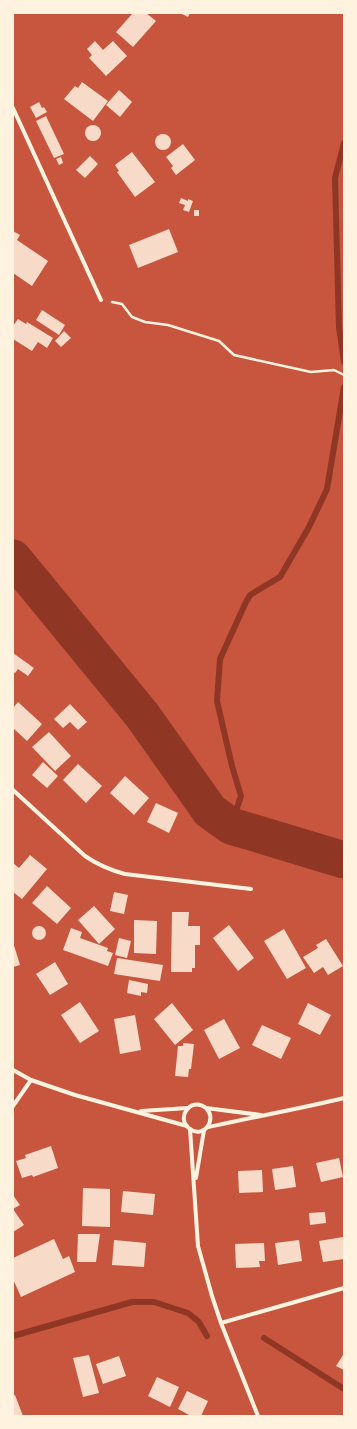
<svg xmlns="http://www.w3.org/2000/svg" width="357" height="1429" font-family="'Varela Round',sans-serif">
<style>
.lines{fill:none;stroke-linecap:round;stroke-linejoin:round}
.stream{stroke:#8f3625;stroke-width:6}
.river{stroke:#8f3625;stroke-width:37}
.building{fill:#f7dbc8}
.path{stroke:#fff3e0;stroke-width:2.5}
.minor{stroke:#fff3e0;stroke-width:4}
</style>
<rect width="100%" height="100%" fill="#c8553d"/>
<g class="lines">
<g class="stream">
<path d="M 344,143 L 335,178 L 339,327 L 344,362"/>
<path d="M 231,826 L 241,796 L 232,766 L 217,701 L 220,659 L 246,602 L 250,595 L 280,577 L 309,527 L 327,489 L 344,387"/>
<path d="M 13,1336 L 132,1302 L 154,1302 L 188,1313 L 199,1322 L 207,1336"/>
<path d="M 264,1338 L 344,1389"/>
</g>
<path class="river" d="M 13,558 L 142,715 L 210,811 L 231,826 L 344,860"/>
</g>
<g class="building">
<path d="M 133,13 L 146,13 L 156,21 L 133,47 L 116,32 Z"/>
<path d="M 183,13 L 190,13 L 188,17 L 182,14 Z"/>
<path d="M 95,41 L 103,50 L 113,41 L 127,56 L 106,76 L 89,58 L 92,55 L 87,49 Z"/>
<path d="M 82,82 L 108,101 L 93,121 L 64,99 L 75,86 L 78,88 Z"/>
<path d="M 119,90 L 132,102 L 120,117 L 106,105 Z"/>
<path d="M 39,102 L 42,108 L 44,107 L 47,112 L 36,118 L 30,107 Z"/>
<path d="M 46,116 L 64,154 L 54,158 L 36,121 Z"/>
<circle cx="93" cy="133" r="8"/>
<circle cx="163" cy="142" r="8"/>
<path d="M 183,144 L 195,160 L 176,175 L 171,168 L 173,166 L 166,157 Z"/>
<path d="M 132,152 L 155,182 L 135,197 L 117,172 L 119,171 L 115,165 Z"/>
<path d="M 90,156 L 98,164 L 85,178 L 76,170 Z"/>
<path d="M 61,157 L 63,163 L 59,165 L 56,159 Z"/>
<path d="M 181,198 L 188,201 L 188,199 L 193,201 L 189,212 L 183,210 L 185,205 L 179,203 Z"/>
<rect x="194" y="210" width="5" height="6"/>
<path d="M 169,229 L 178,252 L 138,268 L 129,245 Z"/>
<path d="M 13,231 L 20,235 L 17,240 L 48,261 L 32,286 L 13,273 Z"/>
<path d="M 42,310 L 65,325 L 59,335 L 36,320 Z"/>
<path d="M 18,319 L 26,324 L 27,322 L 53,338 L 47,348 L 38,342 L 32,351 L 13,339 L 13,326 Z"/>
<path d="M 64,331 L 71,338 L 61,347 L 55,341 Z"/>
<path d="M 13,653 L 34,668 L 28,676 L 18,669 L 15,673 L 13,672 Z"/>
<path d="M 18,702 L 42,724 L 27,741 L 13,728 L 13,708 Z"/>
<path d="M 70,704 L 87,722 L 78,730 L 70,722 L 63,728 L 54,719 Z"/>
<path d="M 49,732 L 71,756 L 55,771 L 32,747 Z"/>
<path d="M 43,762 L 58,776 L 47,788 L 32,775 Z"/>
<path d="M 78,764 L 102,786 L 86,803 L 63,780 Z"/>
<path d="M 125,776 L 149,798 L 134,815 L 110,793 Z"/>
<path d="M 156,803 L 178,813 L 169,833 L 147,822 Z"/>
<path d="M 30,855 L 47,869 L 22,899 L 13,892 L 13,863 L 19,868 Z"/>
<path d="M 47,886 L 71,908 L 57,924 L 32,903 Z"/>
<path d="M 114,892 L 128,895 L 124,914 L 110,911 Z"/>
<path d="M 94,906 L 115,929 L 99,944 L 78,920 Z"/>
<path d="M 172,912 L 189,912 L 188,926 L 200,926 L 200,945 L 195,945 L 195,968 L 192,968 L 192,972 L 171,972 Z"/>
<path d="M 134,920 L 157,921 L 156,954 L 134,953 Z"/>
<path d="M 229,925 L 254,958 L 238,971 L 213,938 Z"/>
<circle cx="39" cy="933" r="7"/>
<path d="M 71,928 L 82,932 L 80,938 L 108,948 L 107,951 L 113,953 L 108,966 L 63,950 Z"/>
<path d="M 284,929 L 306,968 L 287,979 L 264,941 Z"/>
<path d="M 119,938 L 131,941 L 127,958 L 115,955 Z"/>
<path d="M 326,939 L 343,966 L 328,975 L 323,967 L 314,973 L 303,957 L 318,948 L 316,945 Z"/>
<path d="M 13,942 L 20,965 L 13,967 Z"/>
<path d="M 117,958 L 163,965 L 160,981 L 114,974 Z"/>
<path d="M 55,962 L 68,984 L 50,995 L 36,974 Z"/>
<path d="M 129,980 L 148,984 L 147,993 L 141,992 L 141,996 L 127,993 Z"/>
<path d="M 80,1002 L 99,1031 L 80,1043 L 61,1015 Z"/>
<path d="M 172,1003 L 193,1030 L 175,1045 L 154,1019 Z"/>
<path d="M 308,1003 L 331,1015 L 320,1035 L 298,1024 Z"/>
<path d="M 135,1015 L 141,1050 L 120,1054 L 114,1019 Z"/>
<path d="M 224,1019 L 240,1048 L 219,1059 L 204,1030 Z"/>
<path d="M 262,1025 L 291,1038 L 281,1059 L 252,1045 Z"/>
<path d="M 183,1043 L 194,1044 L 191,1069 L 189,1069 L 188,1077 L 175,1076 L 178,1046 L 183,1046 Z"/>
<path d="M 51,1146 L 58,1168 L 33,1177 L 32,1175 L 22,1178 L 16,1161 L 26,1158 L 25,1155 Z"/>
<path d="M 339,1158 L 343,1177 L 321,1182 L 316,1163 Z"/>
<path d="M 293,1166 L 296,1187 L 275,1190 L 272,1169 Z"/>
<path d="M 262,1170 L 263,1192 L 239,1193 L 238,1171 Z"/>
<path d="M 83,1188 L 110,1189 L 110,1227 L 82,1226 Z"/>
<path d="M 123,1191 L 155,1194 L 153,1215 L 121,1212 Z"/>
<path d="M 13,1195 L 20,1205 L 13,1209 L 24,1225 L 13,1232 Z"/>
<path d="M 325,1212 L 326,1223 L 310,1225 L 309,1213 Z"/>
<path d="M 78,1234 L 100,1234 L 96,1262 L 77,1262 Z"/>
<path d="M 343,1237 L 344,1259 L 323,1262 L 319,1241 Z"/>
<path d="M 54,1239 L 63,1259 L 69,1256 L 75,1272 L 21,1297 L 13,1279 L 13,1258 Z"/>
<path d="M 114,1240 L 146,1243 L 144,1267 L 112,1265 Z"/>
<path d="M 299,1240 L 302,1261 L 278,1265 L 275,1243 Z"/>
<path d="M 264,1243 L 265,1261 L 259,1261 L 260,1267 L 236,1268 L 235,1244 Z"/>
<path d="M 89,1355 L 99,1393 L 83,1397 L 73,1358 Z"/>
<path d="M 343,1355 L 344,1355 L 344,1370 L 336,1366 Z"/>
<path d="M 119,1356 L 126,1376 L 103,1384 L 96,1364 Z"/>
<path d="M 157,1377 L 179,1387 L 170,1407 L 148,1396 Z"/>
<path d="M 187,1391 L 208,1401 L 201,1416 L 191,1416 L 178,1409 Z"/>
<path d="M 15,1395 L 23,1416 L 13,1416 L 13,1396 Z"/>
</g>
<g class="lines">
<path class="path" d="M 112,302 L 122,304 L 132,317 L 145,322 L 168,325 L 219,341 L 234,355 L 311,372 L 334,370 L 344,375"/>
<g class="minor">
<path d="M 13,108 L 101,300"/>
<path d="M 13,790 L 85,856 C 98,865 110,870 125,874 L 251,889"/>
<path d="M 13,1070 L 31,1080 L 75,1095 L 187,1126"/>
<path d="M 13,1106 L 31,1080"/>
<path d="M 206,1108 C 218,1120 203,1139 190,1129 C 175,1119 190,1096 206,1108 L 261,1115"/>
<path d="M 141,1111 L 188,1108"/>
<path d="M 208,1127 C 253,1117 299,1109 344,1098"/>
<path d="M 190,1129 L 198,1246 L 212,1296 L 221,1323 L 258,1416"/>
<path d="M 196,1178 L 204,1130"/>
<path d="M 221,1323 L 344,1288"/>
</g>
</g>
<rect width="357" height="1429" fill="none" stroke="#fff3e0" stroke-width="28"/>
</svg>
